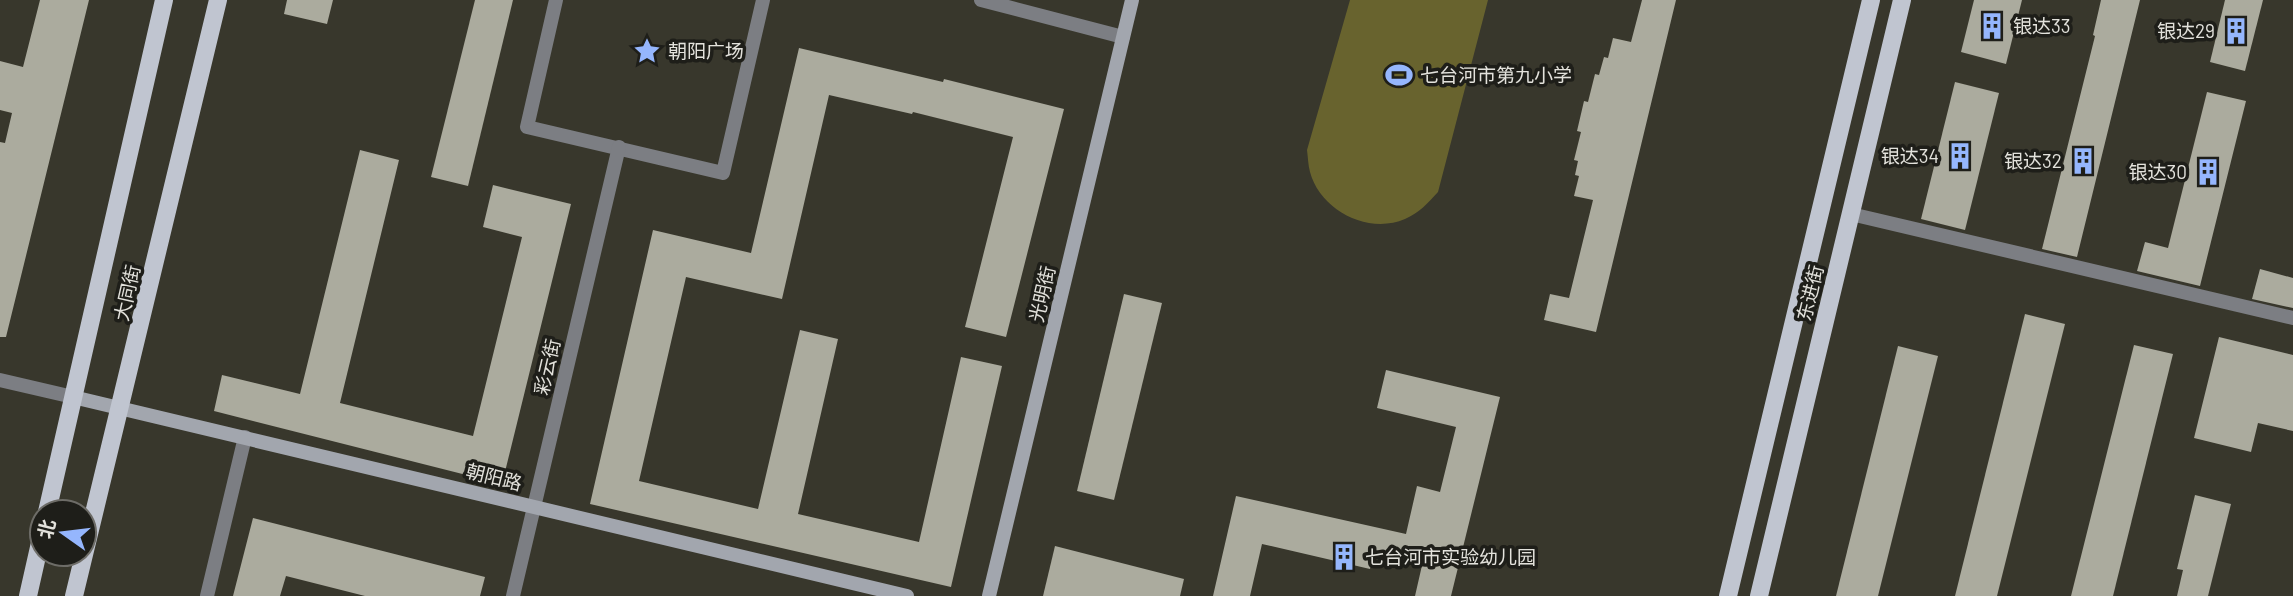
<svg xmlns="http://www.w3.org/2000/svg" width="2293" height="596" font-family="Barlow,'Noto Sans SC',sans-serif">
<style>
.green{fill:#68632e}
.building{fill:#abab9e}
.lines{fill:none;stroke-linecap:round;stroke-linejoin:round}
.street{stroke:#7c7e83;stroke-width:14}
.secondary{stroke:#a2a6ae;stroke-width:14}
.primary{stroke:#c0c5d0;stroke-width:18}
.labels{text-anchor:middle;stroke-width:7;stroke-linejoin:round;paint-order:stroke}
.poi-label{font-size:19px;fill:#e3e2dc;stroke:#1e1e19;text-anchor:start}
.street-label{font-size:19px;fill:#e3e2dc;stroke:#1e1e19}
</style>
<rect width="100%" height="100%" fill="#38372c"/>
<path class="green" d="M 1350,0 L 1488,0 L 1438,192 C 1428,203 1419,213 1405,219 C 1368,235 1320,210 1310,172 C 1308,165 1308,157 1307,150 Z"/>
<g class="building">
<path d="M 40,0 L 89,0 L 6,337 L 0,337 L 0,142 L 5,143 L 12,113 L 0,110 L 0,61 L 23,67 Z"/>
<path d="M 287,0 L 333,0 L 327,24 L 284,14 Z"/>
<path d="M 475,0 L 513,0 L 468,186 L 431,177 Z"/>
<path d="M 1642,0 L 1676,0 L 1596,332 L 1544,320 L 1550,294 L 1569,298 L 1593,200 L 1574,196 L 1579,176 L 1575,175 L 1578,161 L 1574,160 L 1581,132 L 1577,131 L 1584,101 L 1588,102 L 1595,74 L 1599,75 L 1604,57 L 1608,58 L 1613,38 L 1631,42 Z"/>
<path d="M 1974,0 L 2022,0 L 2006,64 L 1961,52 Z"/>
<path d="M 2101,0 L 2140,0 L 2077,257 L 2042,249 L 2095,36 L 2093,35 Z"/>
<path d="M 2225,0 L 2263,0 L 2245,71 L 2210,62 Z"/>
<path d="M 799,48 L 943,82 L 944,79 L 1064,109 L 1006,337 L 965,327 L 1013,137 L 913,112 L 912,114 L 829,95 L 782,299 L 686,277 L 639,481 L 758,509 L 800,330 L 838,339 L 798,514 L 919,542 L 961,357 L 1002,366 L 951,587 L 590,504 L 653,230 L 751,253 Z"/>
<path d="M 1955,82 L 1999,93 L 1965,230 L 1921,219 Z"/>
<path d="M 2207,92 L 2246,101 L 2200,286 L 2137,271 L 2145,242 L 2168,248 Z"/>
<path d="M 360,150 L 399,160 L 340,403 L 473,436 L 522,237 L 483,227 L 493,185 L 571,204 L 502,484 L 214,411 L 222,375 L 300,394 Z"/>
<path d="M 2260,269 L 2293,278 L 2293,308 L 2252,299 Z"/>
<path d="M 1124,294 L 1162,303 L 1114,500 L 1077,491 Z"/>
<path d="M 2025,314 L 2065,324 L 1997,596 L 1955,596 Z"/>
<path d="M 2219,337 L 2293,355 L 2293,431 L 2258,423 L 2251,452 L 2194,438 Z"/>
<path d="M 2134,345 L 2173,354 L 2113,596 L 2071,596 Z"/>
<path d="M 1898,346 L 1938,356 L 1878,596 L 1836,596 Z"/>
<path d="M 1386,370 L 1500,397 L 1451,596 L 1415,596 L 1423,561 L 1374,550 L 1370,569 L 1262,544 L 1250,596 L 1213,596 L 1236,496 L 1406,534 L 1417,486 L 1440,492 L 1456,427 L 1377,408 Z"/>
<path d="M 2195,495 L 2231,504 L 2208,596 L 2177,596 L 2183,570 L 2177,569 Z"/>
<path d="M 253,518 L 485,577 L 480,596 L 365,596 L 286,576 L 280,596 L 233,596 Z"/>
<path d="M 1055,546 L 1184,579 L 1180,596 L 1043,596 Z"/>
</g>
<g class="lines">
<g class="street">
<path d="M 556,0 L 527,127 L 723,173 L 763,0"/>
<path d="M 981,0 L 1123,37"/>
<path d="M 1851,214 L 2293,318"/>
<path d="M 0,380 L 73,397"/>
<path d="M 207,596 L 245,437"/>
<path d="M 513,596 L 619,147"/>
</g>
<g class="secondary">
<path d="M 73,397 L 907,596"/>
<path d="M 989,596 L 1132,0"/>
</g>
<g class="primary">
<path d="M 47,512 L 164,0"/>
<path d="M 28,596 L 42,534"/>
<path d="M 74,596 L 218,0"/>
<path d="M 1728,596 L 1871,0"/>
<path d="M 1759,596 L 1902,0"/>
</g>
</g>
<defs>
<symbol id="building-bare" viewBox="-9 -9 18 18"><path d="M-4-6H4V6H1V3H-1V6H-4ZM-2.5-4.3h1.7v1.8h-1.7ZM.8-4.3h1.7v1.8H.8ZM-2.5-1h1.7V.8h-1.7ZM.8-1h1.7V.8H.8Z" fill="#95b6fd" stroke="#1e1e19" stroke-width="2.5" paint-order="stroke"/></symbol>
<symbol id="sight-bare" viewBox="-9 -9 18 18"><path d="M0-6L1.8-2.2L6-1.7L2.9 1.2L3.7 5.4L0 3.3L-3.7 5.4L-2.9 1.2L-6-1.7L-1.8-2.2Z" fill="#95b6fd" stroke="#1e1e19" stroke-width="2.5" paint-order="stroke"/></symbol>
<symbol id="stadium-bare" viewBox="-9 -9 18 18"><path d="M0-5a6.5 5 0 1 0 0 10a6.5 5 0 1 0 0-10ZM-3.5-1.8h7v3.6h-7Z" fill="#95b6fd" stroke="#1e1e19" stroke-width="2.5" paint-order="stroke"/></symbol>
</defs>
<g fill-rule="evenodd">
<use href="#building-bare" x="1973" y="7" width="38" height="38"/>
<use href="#building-bare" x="2217" y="12" width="38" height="38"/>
<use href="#sight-bare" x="628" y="32" width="38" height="38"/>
<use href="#stadium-bare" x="1380" y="56" width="38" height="38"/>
<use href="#building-bare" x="1941" y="137" width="38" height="38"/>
<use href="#building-bare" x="2064" y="142" width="38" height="38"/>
<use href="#building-bare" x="2189" y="153" width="38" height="38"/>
<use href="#building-bare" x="1325" y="538" width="38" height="38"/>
</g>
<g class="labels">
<g class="poi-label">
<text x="2013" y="33">银达33</text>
<text x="2215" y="38" text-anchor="end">银达29</text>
<text x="668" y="58">朝阳广场</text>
<text x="1420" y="82">七台河市第九小学</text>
<text x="1939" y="163" text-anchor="end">银达34</text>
<text x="2062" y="168" text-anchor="end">银达32</text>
<text x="2187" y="179" text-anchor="end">银达30</text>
<text x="1365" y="564">七台河市实验幼儿园</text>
</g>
<g class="street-label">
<text transform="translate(127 293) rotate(-77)" y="7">大同街</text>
<text transform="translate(1810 293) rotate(-76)" y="7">东进街</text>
<text transform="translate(1042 294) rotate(-77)" y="7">光明街</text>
<text transform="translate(547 367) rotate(-77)" y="7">彩云街</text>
<text transform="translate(494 477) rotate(14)" y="7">朝阳路</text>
</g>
</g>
<g transform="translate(63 533) rotate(284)"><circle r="33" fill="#1e1e19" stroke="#6d6c67" stroke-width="2"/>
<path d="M0-5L12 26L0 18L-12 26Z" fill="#95b6fd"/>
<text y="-10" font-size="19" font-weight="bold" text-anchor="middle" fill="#e3e2dc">北</text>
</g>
</svg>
